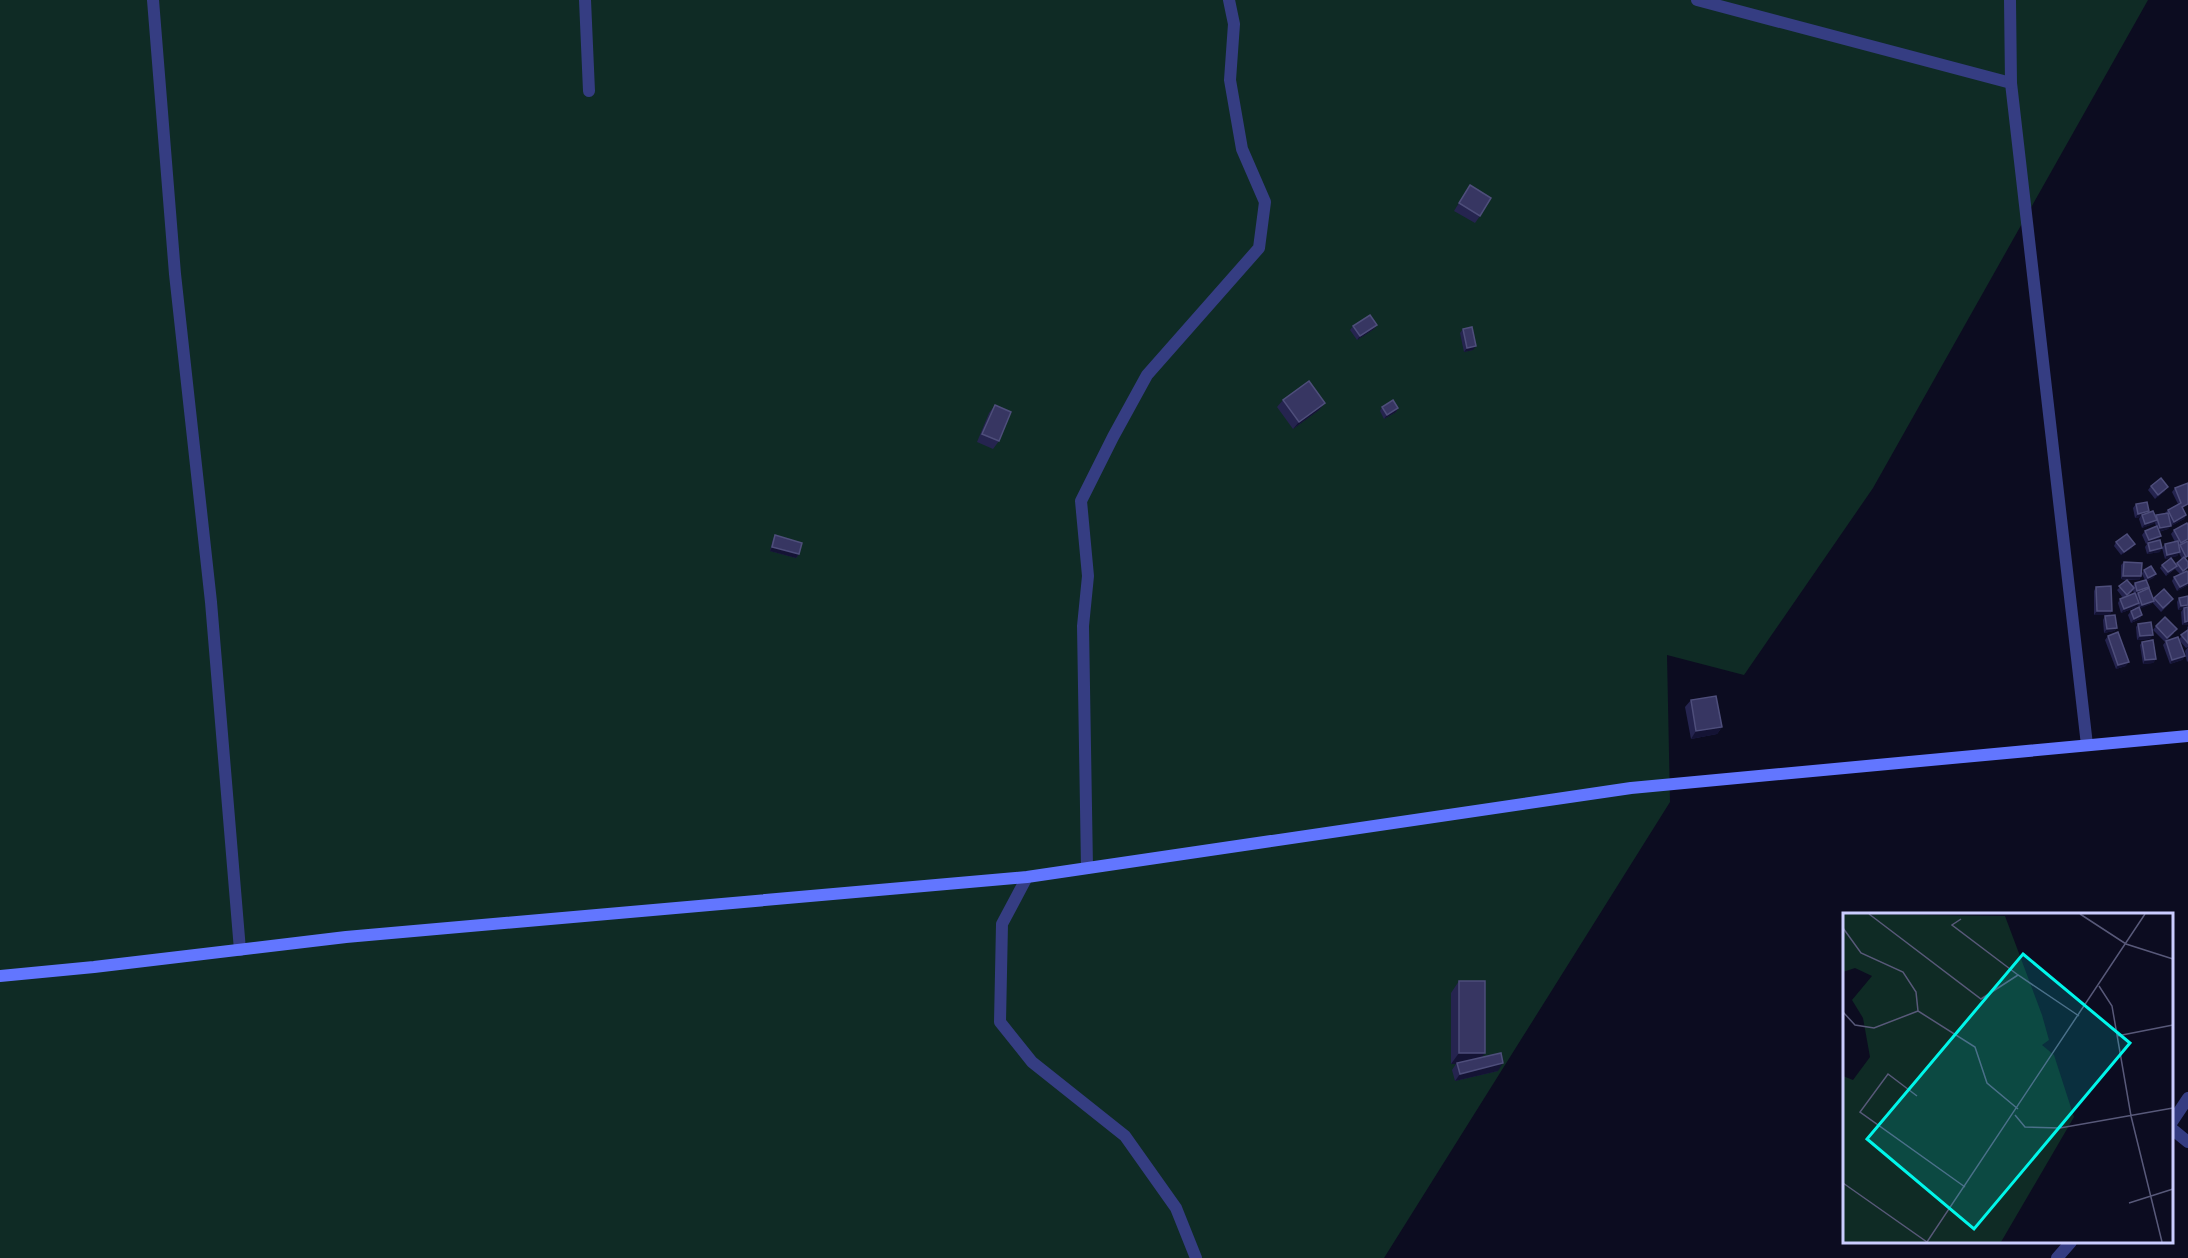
<svg xmlns="http://www.w3.org/2000/svg" width="2188" height="1258" font-family="Overpass,sans-serif">
<style>
.green{fill:#0f2b25}
.lines{fill:none;stroke-linecap:round;stroke-linejoin:round}
.street{stroke:#353d82;stroke-width:12}
.secondary{stroke:#6276ff;stroke-width:12}
.wall{fill:#25244f;fill-rule:evenodd}
.shaded-wall{fill:#141334}
.building{fill:#373662;stroke:#4e4e7b;stroke-width:1.5}
.inset-road{fill:none;stroke:#585979;stroke-width:1.5}
.view{fill:#00f6ea;fill-opacity:0.15;stroke:#00f6ea;stroke-width:3}
.inset-edge{fill:none;stroke:#cbcdff;stroke-width:3}
</style>
<rect width="100%" height="100%" fill="#0c0c20"/>
<path class="green" d="M 0,0 L 2148,0 L 1873,488 L 1744,675 L 1667,655 L 1670,802 L 1384,1258 L 0,1258 Z"/>
<g class="lines">
<g class="street">
<path d="M 153,0 L 175,274 L 211,602 L 240,950"/>
<path d="M 585,0 L 589,91"/>
<path d="M 1697,0 L 2011,83 L 2087,745"/>
<path d="M 2010,0 L 2011,83"/>
<path d="M 1087,868 L 1083,626 L 1088,576 L 1081,501 L 1113,437 L 1147,375 L 1259,248 L 1265,202 L 1242,149 L 1230,80 L 1234,24 L 1229,0"/>
<path d="M 1027,877 L 1002,924 L 1000,1022 L 1032,1062 L 1125,1136 L 1176,1208 L 1196,1258"/>
<path d="M 2172,1122 L 2188,1098"/>
<path d="M 2172,1129 L 2188,1142"/>
<path d="M 2057,1258 L 2071,1242"/>
</g>
<path class="secondary" d="M 0,976 L 94,967 L 346,937 L 1027,877 L 1631,788 L 2188,736"/>
</g>
<g class="wall">
<path d="M 1470,185 L 1480,216 L 1475,223 L 1454,211 Z"/>
<path d="M 1377,325 L 1374,329 L 1357,340 L 1350,330 L 1353,326 Z"/>
<path d="M 1463,329 L 1473,350 L 1464,352 L 1460,333 Z"/>
<path d="M 1283,400 L 1325,403 L 1319,410 L 1293,429 L 1277,407 Z"/>
<path d="M 995,405 L 999,441 L 993,449 L 977,442 L 989,413 Z"/>
<path d="M 1382,407 L 1398,408 L 1396,412 L 1384,419 L 1380,411 Z"/>
<path d="M 2188,483 L 2183,509 L 2186,515 L 2184,519 L 2171,526 L 2170,525 L 2168,529 L 2159,532 L 2158,540 L 2153,541 L 2160,552 L 2147,554 L 2145,547 L 2147,544 L 2146,544 L 2142,535 L 2145,531 L 2156,526 L 2155,523 L 2142,528 L 2139,519 L 2140,517 L 2135,518 L 2133,508 L 2136,504 L 2149,511 L 2155,517 L 2156,515 L 2165,513 L 2168,510 L 2178,504 L 2172,492 L 2175,488 Z"/>
<path d="M 2151,486 L 2165,491 L 2155,499 L 2148,490 Z"/>
<path d="M 2187,523 L 2186,559 L 2188,562 L 2188,568 L 2183,573 L 2188,573 L 2188,585 L 2177,591 L 2172,581 L 2174,577 L 2180,574 L 2175,569 L 2166,576 L 2160,568 L 2162,565 L 2176,564 L 2182,559 L 2179,553 L 2177,556 L 2165,559 L 2162,548 L 2165,544 L 2175,542 L 2171,534 L 2174,530 Z"/>
<path d="M 775,535 L 799,554 L 796,558 L 770,551 L 773,539 Z"/>
<path d="M 2116,542 L 2132,548 L 2121,555 L 2114,546 Z"/>
<path d="M 2124,562 L 2142,573 L 2144,570 L 2156,574 L 2153,578 L 2147,581 L 2149,587 L 2148,589 L 2153,600 L 2154,598 L 2170,603 L 2161,612 L 2152,602 L 2151,604 L 2139,608 L 2140,619 L 2131,623 L 2128,615 L 2131,611 L 2139,607 L 2138,605 L 2137,607 L 2121,613 L 2118,603 L 2120,599 L 2123,598 L 2117,590 L 2127,580 L 2121,579 L 2121,565 ZM 2142,574 L 2145,580 L 2135,583 L 2133,586 L 2127,580 L 2139,580 ZM 2133,590 L 2134,594 L 2125,597 L 2132,592 Z"/>
<path d="M 2096,587 L 2112,611 L 2109,615 L 2094,615 L 2094,591 Z"/>
<path d="M 2188,596 L 2188,625 L 2182,625 L 2181,612 L 2183,609 L 2178,610 L 2177,602 L 2179,598 Z"/>
<path d="M 2105,616 L 2117,628 L 2114,631 L 2104,633 L 2103,620 Z"/>
<path d="M 2138,624 L 2150,639 L 2137,640 L 2136,627 Z"/>
<path d="M 2156,626 L 2174,633 L 2165,642 L 2153,630 Z"/>
<path d="M 2188,626 L 2188,647 L 2186,648 L 2179,640 L 2185,656 L 2182,660 L 2170,664 L 2163,645 L 2166,641 L 2179,639 L 2188,630 L 2187,628 Z"/>
<path d="M 2108,636 L 2126,666 L 2116,669 L 2105,640 Z"/>
<path d="M 2142,642 L 2156,659 L 2153,663 L 2143,664 L 2140,645 Z"/>
<path d="M 2188,647 L 2188,661 L 2187,662 L 2185,651 Z"/>
<path d="M 1691,700 L 1722,727 L 1717,734 L 1691,739 L 1685,707 Z"/>
<path d="M 1459,981 L 1482,1057 L 1498,1071 L 1455,1081 L 1452,1070 L 1456,1064 L 1451,1064 L 1451,993 Z"/>
</g>
<g class="shaded-wall">
<path d="M 1377,325 L 1374,329 L 1357,340 L 1360,336 Z"/>
<path d="M 1476,346 L 1473,350 L 1464,352 L 1467,348 Z"/>
<path d="M 1325,403 L 1319,410 L 1293,429 L 1299,422 Z"/>
<path d="M 1398,408 L 1396,412 L 1384,419 L 1387,415 Z"/>
<path d="M 2168,487 L 2165,491 L 2155,499 L 2158,495 Z"/>
<path d="M 2149,511 L 2147,515 L 2142,515 L 2140,517 L 2135,518 L 2138,514 Z"/>
<path d="M 2186,515 L 2184,519 L 2171,526 L 2174,522 Z"/>
<path d="M 2157,520 L 2154,524 L 2142,528 L 2145,524 Z"/>
<path d="M 2171,526 L 2168,529 L 2157,532 L 2160,528 Z"/>
<path d="M 2161,536 L 2158,540 L 2146,544 L 2149,540 Z"/>
<path d="M 2135,544 L 2132,548 L 2121,555 L 2124,552 Z"/>
<path d="M 772,547 L 799,554 L 796,558 L 770,551 Z"/>
<path d="M 2162,548 L 2160,552 L 2147,554 L 2150,551 Z"/>
<path d="M 2180,552 L 2177,556 L 2165,559 L 2167,555 Z"/>
<path d="M 2177,566 L 2174,569 L 2166,576 L 2168,572 Z"/>
<path d="M 2156,574 L 2153,578 L 2145,582 L 2148,578 Z"/>
<path d="M 2123,576 L 2141,576 L 2139,580 L 2121,579 Z"/>
<path d="M 2188,583 L 2188,585 L 2177,591 L 2180,587 Z"/>
<path d="M 2149,587 L 2146,591 L 2134,594 L 2137,591 Z"/>
<path d="M 2154,601 L 2151,604 L 2139,609 L 2142,605 Z"/>
<path d="M 2139,603 L 2137,607 L 2121,613 L 2124,609 Z"/>
<path d="M 2188,605 L 2188,608 L 2178,610 L 2181,606 Z"/>
<path d="M 2097,611 L 2112,611 L 2109,615 L 2094,615 Z"/>
<path d="M 2142,615 L 2140,619 L 2131,623 L 2134,619 Z"/>
<path d="M 2188,621 L 2188,625 L 2182,625 L 2185,622 Z"/>
<path d="M 2117,628 L 2114,631 L 2104,633 L 2107,629 Z"/>
<path d="M 2153,635 L 2150,639 L 2137,640 L 2140,636 Z"/>
<path d="M 2185,656 L 2182,660 L 2170,664 L 2172,660 Z"/>
<path d="M 2156,659 L 2153,663 L 2143,664 L 2145,660 Z"/>
<path d="M 2129,662 L 2126,666 L 2116,669 L 2118,665 Z"/>
<path d="M 1722,727 L 1717,734 L 1691,739 L 1696,731 Z"/>
<path d="M 1459,1053 L 1485,1053 L 1477,1064 L 1457,1063 L 1456,1064 L 1451,1064 Z"/>
<path d="M 1503,1063 L 1498,1071 L 1455,1081 L 1460,1074 Z"/>
</g>
<g class="building">
<path d="M 1470,185 L 1491,198 L 1480,216 L 1459,203 Z"/>
<path d="M 1370,315 L 1377,325 L 1360,336 L 1353,326 Z"/>
<path d="M 1472,327 L 1476,346 L 1467,348 L 1463,329 Z"/>
<path d="M 1309,381 L 1325,403 L 1299,422 L 1283,400 Z"/>
<path d="M 1393,400 L 1398,408 L 1387,415 L 1382,407 Z"/>
<path d="M 995,405 L 1011,412 L 999,441 L 982,434 Z"/>
<path d="M 2161,478 L 2168,487 L 2158,495 L 2151,486 Z"/>
<path d="M 2188,483 L 2188,504 L 2182,507 L 2186,515 L 2174,522 L 2168,510 L 2181,503 L 2175,488 Z"/>
<path d="M 2147,502 L 2149,511 L 2138,514 L 2136,504 Z"/>
<path d="M 2153,511 L 2157,520 L 2145,524 L 2142,515 Z"/>
<path d="M 2168,513 L 2171,526 L 2160,528 L 2156,515 Z"/>
<path d="M 2187,523 L 2188,525 L 2188,539 L 2181,543 L 2174,530 Z"/>
<path d="M 2157,526 L 2161,536 L 2149,540 L 2145,531 Z"/>
<path d="M 2127,534 L 2135,544 L 2124,552 L 2116,542 Z"/>
<path d="M 775,535 L 802,543 L 799,554 L 772,547 Z"/>
<path d="M 2160,540 L 2162,548 L 2150,551 L 2148,543 Z"/>
<path d="M 2178,541 L 2180,552 L 2167,555 L 2165,544 Z"/>
<path d="M 2188,541 L 2188,556 L 2186,557 L 2180,545 Z"/>
<path d="M 2184,557 L 2188,562 L 2188,567 L 2183,571 L 2177,563 Z"/>
<path d="M 2171,558 L 2177,566 L 2168,572 L 2162,565 Z"/>
<path d="M 2124,562 L 2142,563 L 2141,576 L 2123,576 Z"/>
<path d="M 2151,566 L 2156,574 L 2148,578 L 2144,570 Z"/>
<path d="M 2187,571 L 2188,573 L 2188,583 L 2180,587 L 2174,577 Z"/>
<path d="M 2127,580 L 2134,588 L 2127,595 L 2119,586 Z"/>
<path d="M 2146,580 L 2149,587 L 2137,591 L 2135,583 Z"/>
<path d="M 2111,586 L 2112,611 L 2097,611 L 2096,587 Z"/>
<path d="M 2149,588 L 2154,601 L 2142,605 L 2138,593 Z"/>
<path d="M 2164,589 L 2173,599 L 2163,608 L 2154,598 Z"/>
<path d="M 2135,593 L 2139,603 L 2124,609 L 2120,599 Z"/>
<path d="M 2188,596 L 2188,605 L 2181,606 L 2179,598 Z"/>
<path d="M 2139,607 L 2142,615 L 2134,619 L 2131,611 Z"/>
<path d="M 2188,607 L 2188,621 L 2185,622 L 2184,608 Z"/>
<path d="M 2115,615 L 2117,628 L 2107,629 L 2105,616 Z"/>
<path d="M 2165,617 L 2177,629 L 2167,638 L 2156,626 Z"/>
<path d="M 2151,622 L 2153,635 L 2140,636 L 2138,624 Z"/>
<path d="M 2188,630 L 2188,643 L 2181,635 Z"/>
<path d="M 2118,632 L 2129,662 L 2118,665 L 2108,636 Z"/>
<path d="M 2178,637 L 2185,656 L 2172,660 L 2166,641 Z"/>
<path d="M 2153,640 L 2156,659 L 2145,660 L 2142,642 Z"/>
<path d="M 1716,696 L 1722,727 L 1696,731 L 1691,700 Z"/>
<rect x="1459" y="981" width="26" height="72"/>
<path d="M 1501,1053 L 1503,1063 L 1460,1074 L 1457,1063 Z"/>
</g>
<g transform="translate(1843 913)">
<rect width="330" height="330" fill="#0c0c20"/>
<path d="M 0,1 L 162,3 L 199,102 L 206,127 L 199,132 L 211,142 L 231,204 L 158,329 L 0,329 L 0,163 L 10,167 L 27,144 L 20,105 L 9,87 L 29,63 L 12,55 L 0,59 Z" fill="#0f2b25"/>
<path class="inset-road" d="M 26,1 L 138,86 L 175,62 L 236,103M 237,1 L 283,31 L 330,46M 118,6 L 109,12 L 175,62M 0,15 L 18,40 L 60,59 L 73,79 L 75,98 L 132,134 L 144,170 L 175,196M 256,73 L 269,93 L 288,203 L 319,329M 0,99 L 12,112 L 31,115 L 75,98M 274,123 L 330,112M 74,183 L 45,161 L 17,199 L 122,274M 172,202 L 182,214 L 217,215 L 330,195M 0,270 L 84,329 L 302,1M 286,290 L 330,276"/>
<path class="view" d="M 180,41 L 287,130 L 131,316 L 24,226 Z"/>
<rect width="330" height="330" class="inset-edge"/>
</g>
</svg>
